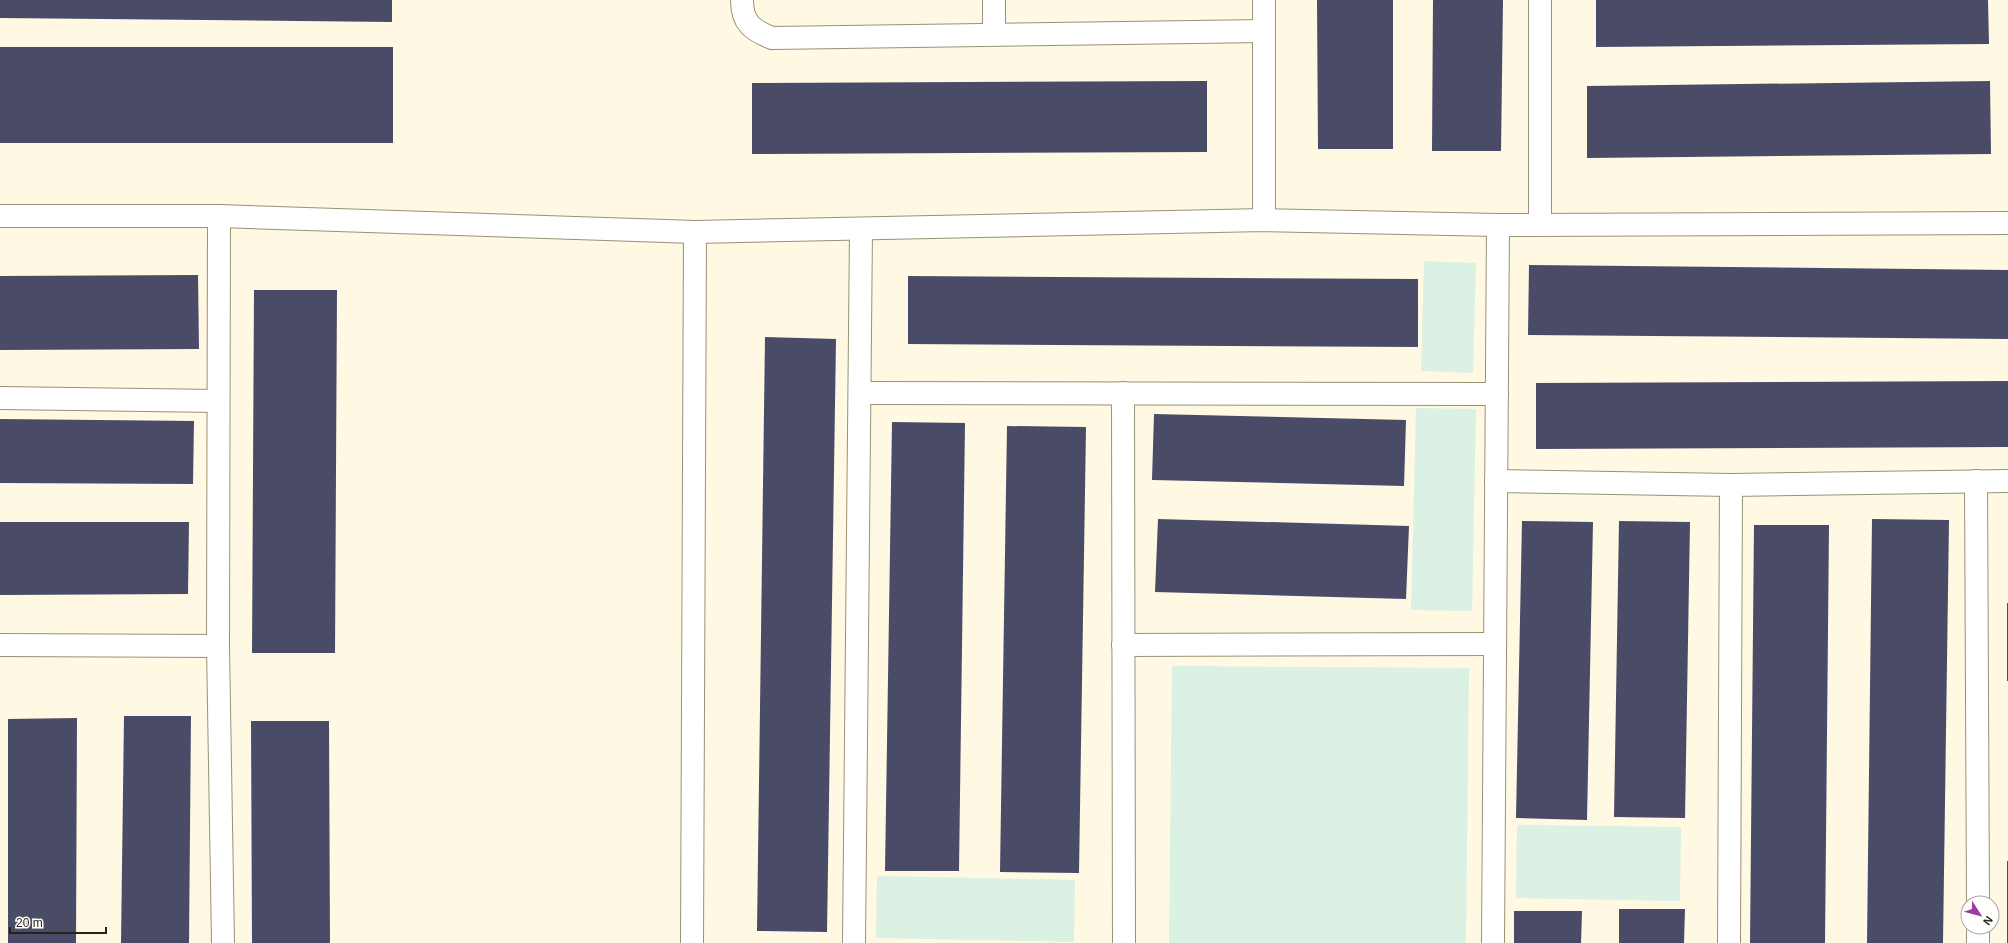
<svg xmlns="http://www.w3.org/2000/svg" width="2008" height="943" font-family="Arial,sans-serif">
<style>
.green{fill:#daf1e3}
.building{fill:#4a4b66}
.lines{fill:none;stroke-linecap:round;stroke-linejoin:round}
.street-casing{stroke:#999178;stroke-width:24}
.street{stroke:#fff;stroke-width:22}
</style>
<rect width="100%" height="100%" fill="#fff8e3"/>
<g class="green">
<path d="M 1424,261 L 1476,263 L 1473,373 L 1421,371 Z"/>
<path d="M 1416,408 L 1476,409 L 1472,611 L 1411,610 Z"/>
<path d="M 1172,666 L 1469,668 L 1466,943 L 1169,943 Z"/>
<path d="M 1517,825 L 1681,827 L 1680,901 L 1516,898 Z"/>
<path d="M 877,876 L 1075,880 L 1074,942 L 876,938 Z"/>
</g>
<g class="building">
<path d="M 0,0 L 392,0 L 392,22 L 0,18 Z"/>
<path d="M 1317,0 L 1393,0 L 1393,149 L 1318,149 Z"/>
<path d="M 1433,0 L 1503,0 L 1501,151 L 1432,151 Z"/>
<path d="M 1596,0 L 1988,0 L 1989,44 L 1596,47 Z"/>
<rect x="0" y="47" width="393" height="96"/>
<path d="M 1207,81 L 1207,152 L 752,154 L 752,83 Z"/>
<path d="M 1990,81 L 1991,154 L 1587,158 L 1587,86 Z"/>
<path d="M 1529,265 L 2008,270 L 2008,339 L 1528,335 Z"/>
<path d="M 198,275 L 199,349 L 0,350 L 0,276 Z"/>
<path d="M 908,276 L 1418,279 L 1418,347 L 908,344 Z"/>
<path d="M 254,290 L 337,290 L 335,653 L 252,653 Z"/>
<path d="M 765,337 L 836,339 L 827,932 L 757,931 Z"/>
<path d="M 2008,381 L 2008,447 L 1536,449 L 1536,383 Z"/>
<path d="M 1154,414 L 1406,420 L 1404,486 L 1152,480 Z"/>
<path d="M 0,419 L 194,421 L 193,484 L 0,483 Z"/>
<path d="M 892,422 L 965,423 L 959,871 L 885,871 Z"/>
<path d="M 1007,426 L 1086,427 L 1079,873 L 1000,872 Z"/>
<path d="M 1158,519 L 1409,526 L 1406,599 L 1155,592 Z"/>
<path d="M 1872,519 L 1949,520 L 1943,943 L 1867,943 Z"/>
<path d="M 1522,521 L 1593,522 L 1587,820 L 1516,818 Z"/>
<path d="M 1619,521 L 1690,522 L 1685,818 L 1614,817 Z"/>
<path d="M 0,522 L 189,522 L 188,594 L 0,595 Z"/>
<path d="M 1754,525 L 1829,525 L 1825,943 L 1750,943 Z"/>
<rect x="2007" y="603" width="1" height="78"/>
<path d="M 124,716 L 191,716 L 189,943 L 121,943 Z"/>
<path d="M 77,718 L 76,943 L 8,943 L 8,719 Z"/>
<path d="M 251,721 L 329,721 L 330,943 L 252,943 Z"/>
<rect x="2007" y="861" width="1" height="82"/>
<path d="M 1619,909 L 1685,909 L 1684,943 L 1619,943 Z"/>
<path d="M 1514,911 L 1582,911 L 1581,943 L 1514,943 Z"/>
</g>
<g class="lines">
<defs>
<g id="street">
<path d="M 742,0 C 742,23 752,30 772,38 L 1264,31"/>
<path d="M 994,0 L 994,34"/>
<path d="M 1264,0 L 1264,220"/>
<path d="M 1540,0 L 1540,224"/>
<path d="M 0,216 L 219,216 L 695,232 L 1264,220 L 1498,225 L 2008,223"/>
<path d="M 219,216 L 218,646 L 223,943"/>
<path d="M 860,393 L 1497,394"/>
<path d="M 1123,393 L 1124,943"/>
<path d="M 0,398 L 218,401"/>
<path d="M 1496,481 L 1731,485 L 2008,481"/>
<path d="M 1976,481 L 1978,903"/>
<path d="M 0,645 L 218,646"/>
<path d="M 1123,645 L 1495,644"/>
<path d="M 1978,927 L 1978,943"/>
<path d="M 692,943 L 695,232"/>
<path d="M 854,943 L 861,229"/>
<path d="M 1493,943 L 1498,225"/>
<path d="M 1729,943 L 1731,485"/>
</g>
</defs>
<use href="#street" class="street-casing"/>
<use href="#street" class="street"/>
</g>
<g transform="translate(1980 915) rotate(126)"><circle r="19" fill="#ffffff" stroke="#a8a7a3"/>
<path d="M0-3L7 15L0 10L-7 15Z" fill="#9d3ca3"/>
<text y="-6" font-size="11" font-weight="bold" text-anchor="middle" fill="#262319">N</text>
</g>
<path d="M10 927v6h96v-6" fill="none" stroke="#262319" stroke-width="2"/>
<text x="16" y="927" font-size="12" fill="#262319" stroke="#ffffff" stroke-width="3" paint-order="stroke">20 m</text>
</svg>
